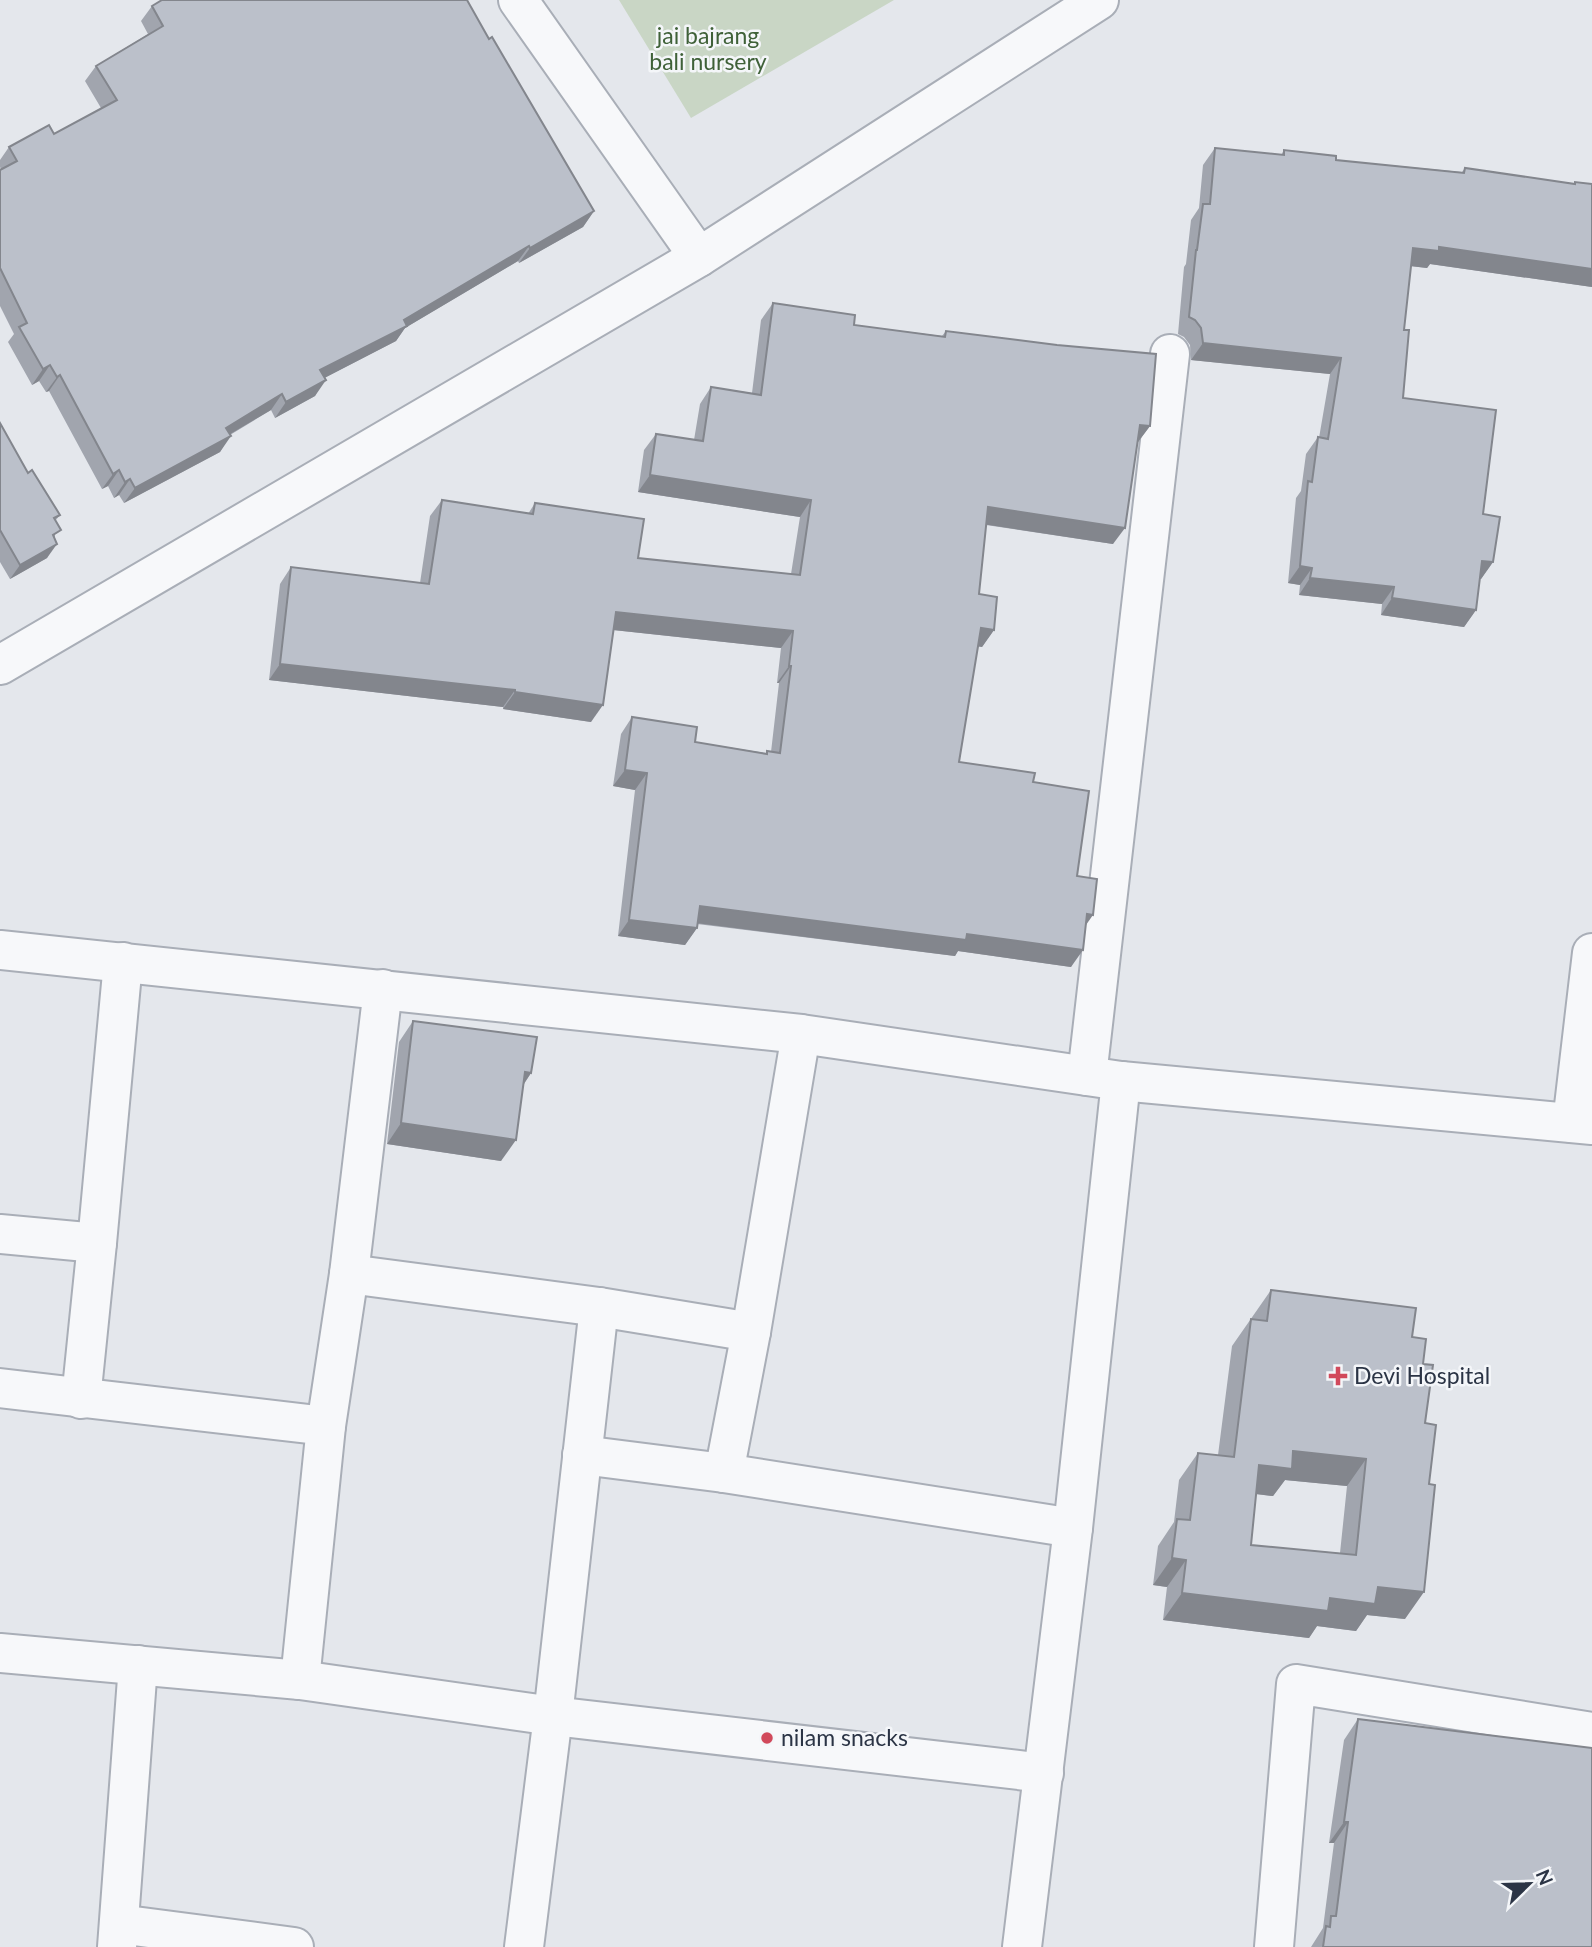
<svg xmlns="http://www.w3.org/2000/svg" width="1592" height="1947" font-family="Lato,sans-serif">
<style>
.green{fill:#c9d6c5}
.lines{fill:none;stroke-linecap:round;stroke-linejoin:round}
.minor-casing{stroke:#a9aeb7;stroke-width:42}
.minor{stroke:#f7f8fa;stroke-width:38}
.wall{fill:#a1a5ae;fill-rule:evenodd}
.shaded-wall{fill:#83868d}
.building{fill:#bbc0ca;stroke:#83868d;stroke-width:2;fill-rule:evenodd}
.poi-dot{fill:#d1495b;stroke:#f4f6f9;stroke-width:2.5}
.labels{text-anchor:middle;stroke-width:5;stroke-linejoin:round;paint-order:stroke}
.park-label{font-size:23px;fill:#3f6138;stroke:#f4f6f9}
.poi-label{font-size:23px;fill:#2b3445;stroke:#f4f6f9;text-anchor:start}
</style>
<rect width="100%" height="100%" fill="#e4e7ec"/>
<path class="green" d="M 619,0 L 894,0 L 691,118 Z"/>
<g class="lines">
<defs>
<g id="minor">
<path d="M 518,0 L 699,257"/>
<path d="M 0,665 L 699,257 L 1099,0"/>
<path d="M 0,950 L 801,1034 L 1121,1081 L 1592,1125"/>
<path d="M 1087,1076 L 1170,354"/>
<path d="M 1572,1123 L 1592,953"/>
<path d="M 0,1234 L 97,1243"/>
<path d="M 349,1274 L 599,1307 L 751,1332"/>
<path d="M 0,1388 L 326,1426"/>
<path d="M 81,1399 L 97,1243 L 123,962"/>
<path d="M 582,1455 L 724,1473 L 1073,1528"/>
<path d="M 724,1473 L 751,1332 L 801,1034"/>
<path d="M 0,1653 L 300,1680 L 553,1716 L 1044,1773"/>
<path d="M 300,1680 L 326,1426 L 349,1274 L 383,989"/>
<path d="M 119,1924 L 294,1947"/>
<path d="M 117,1947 L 138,1665"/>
<path d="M 524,1947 L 553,1716 L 599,1307"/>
<path d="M 1022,1947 L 1073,1528 L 1121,1081"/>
<path d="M 1274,1947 L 1296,1684 L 1592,1732"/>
</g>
</defs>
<use href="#minor" class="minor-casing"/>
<use href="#minor" class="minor"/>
</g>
<g class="wall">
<path d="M 152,6 L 489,39 L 594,211 L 583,227 L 519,263 L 518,261 L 405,328 L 396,341 L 324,378 L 315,396 L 275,418 L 271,410 L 230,435 L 220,452 L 124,503 L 119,495 L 114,498 L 108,486 L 102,489 L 49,391 L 46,392 L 39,381 L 32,385 L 8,342 L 14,334 L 0,306 L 0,170 L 1,169 L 0,167 L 0,160 L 9,147 L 54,134 L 101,108 L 85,81 L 96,66 L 148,34 L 141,21 Z"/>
<path d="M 1215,148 L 1281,155 L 1284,150 L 1336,160 L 1462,172 L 1465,168 L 1574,184 L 1575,182 L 1592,184 L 1592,287 L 1430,264 L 1427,268 L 1411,266 L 1404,330 L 1403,398 L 1483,514 L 1493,562 L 1481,579 L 1480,579 L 1476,610 L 1464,627 L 1381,615 L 1382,604 L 1299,595 L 1300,585 L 1288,583 L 1296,498 L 1301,491 L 1306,454 L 1318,437 L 1319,438 L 1330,374 L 1191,360 L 1190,345 L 1184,337 L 1178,334 L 1184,267 L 1186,264 L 1191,220 L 1199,208 L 1203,165 Z"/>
<path d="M 773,303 L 854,325 L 942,336 L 946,331 L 1150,426 L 1138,442 L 1113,544 L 986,525 L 979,594 L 994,630 L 982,647 L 978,646 L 959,762 L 1033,782 L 1077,876 L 1086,924 L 1071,967 L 958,951 L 955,956 L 697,924 L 697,928 L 685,945 L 618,936 L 635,790 L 613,786 L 621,734 L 632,717 L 695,742 L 766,753 L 767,751 L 771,752 L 779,683 L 777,683 L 781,648 L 613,630 L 591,722 L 503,709 L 503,707 L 269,680 L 280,584 L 291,567 L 420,583 L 430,516 L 442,500 L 528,514 L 535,503 L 638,558 L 791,574 L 800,517 L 638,492 L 644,450 L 656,434 L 694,440 L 700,404 L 711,387 L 752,393 L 761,320 Z"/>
<path d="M 0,423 L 28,473 L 60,515 L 55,521 L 55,539 L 47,558 L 10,579 L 0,562 Z"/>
<path d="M 413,1021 L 531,1073 L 524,1084 L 501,1161 L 387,1144 L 399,1042 Z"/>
<path d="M 1271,1290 L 1412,1337 L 1423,1364 L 1425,1423 L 1405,1619 L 1367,1615 L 1356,1631 L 1317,1626 L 1309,1638 L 1163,1620 L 1167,1587 L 1153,1585 L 1158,1546 L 1174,1522 L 1179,1480 L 1198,1453 L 1218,1455 L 1232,1346 ZM 1285,1480 L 1347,1486 L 1340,1553 L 1251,1545 L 1256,1494 L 1273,1496 Z"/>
<path d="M 1358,1719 L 1592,1947 L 1311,1947 L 1323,1928 L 1334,1843 L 1329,1843 L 1344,1740 Z"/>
</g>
<g class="shaded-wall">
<path d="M 594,211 L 583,227 L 519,263 L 530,248 Z"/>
<path d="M 529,246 L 518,261 L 405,328 L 396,341 L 309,386 L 320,370 Z"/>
<path d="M 1439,247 L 1592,269 L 1592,287 L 1430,264 L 1427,268 L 1401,265 L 1413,248 Z"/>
<path d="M 1203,343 L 1341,358 L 1330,374 L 1191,360 Z"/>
<path d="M 50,365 L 39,381 L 32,385 L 43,369 Z"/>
<path d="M 60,375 L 49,391 L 46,392 L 57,377 Z"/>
<path d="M 326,380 L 315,396 L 275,418 L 286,402 Z"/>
<path d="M 282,394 L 271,410 L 215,443 L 226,428 Z"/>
<path d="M 1140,425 L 1150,426 L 1138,442 Z"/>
<path d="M 231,436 L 220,452 L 124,503 L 135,488 Z"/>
<path d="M 119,470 L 108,486 L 102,489 L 113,474 Z"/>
<path d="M 650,475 L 811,500 L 800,517 L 638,492 Z"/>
<path d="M 130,479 L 119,495 L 114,498 L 125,482 Z"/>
<path d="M 988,507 L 1125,528 L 1113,544 L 976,523 Z"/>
<path d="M 57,544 L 47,558 L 10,579 L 20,565 Z"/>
<path d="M 1482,561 L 1493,562 L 1481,579 L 1470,577 Z"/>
<path d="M 1300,566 L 1312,568 L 1300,585 L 1288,583 Z"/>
<path d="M 1310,578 L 1394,587 L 1382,604 L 1299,595 Z"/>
<path d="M 1392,598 L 1476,610 L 1464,627 L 1381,615 Z"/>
<path d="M 616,612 L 793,631 L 781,648 L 604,629 Z"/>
<path d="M 981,628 L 994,630 L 982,647 L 969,645 Z"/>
<path d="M 280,664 L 515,690 L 503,707 L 269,680 Z"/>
<path d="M 789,666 L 791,666 L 779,683 L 777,683 Z"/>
<path d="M 515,692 L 603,705 L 591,722 L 503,709 Z"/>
<path d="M 625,770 L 647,773 L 635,790 L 613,786 Z"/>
<path d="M 700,906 L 967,934 L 1083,950 L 1071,967 L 958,951 L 955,956 L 688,922 Z"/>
<path d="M 1087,914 L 1093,915 L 1081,932 Z"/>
<path d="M 629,920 L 697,928 L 685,945 L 618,936 Z"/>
<path d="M 525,1072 L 531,1073 L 517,1094 Z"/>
<path d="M 401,1123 L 516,1140 L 501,1161 L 387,1144 Z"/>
<path d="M 1293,1451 L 1366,1459 L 1347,1486 L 1285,1480 L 1273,1496 L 1240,1492 L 1259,1465 Z"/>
<path d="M 1172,1558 L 1186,1560 L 1167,1587 L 1153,1585 Z"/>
<path d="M 1378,1587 L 1424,1592 L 1405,1619 L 1367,1615 L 1356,1631 L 1317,1626 L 1309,1638 L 1163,1620 L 1182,1593 Z"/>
<path d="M 1344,1822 L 1348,1822 L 1334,1843 L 1329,1843 Z"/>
</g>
<g class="building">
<path d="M 162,0 L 467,0 L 489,39 L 492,37 L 594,211 L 530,248 L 529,246 L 404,320 L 407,326 L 320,370 L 326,380 L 286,402 L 282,394 L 226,428 L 231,436 L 135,488 L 130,479 L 125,482 L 119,470 L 113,474 L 60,375 L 57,377 L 50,365 L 43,369 L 19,327 L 27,323 L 0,268 L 0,170 L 17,161 L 9,147 L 49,125 L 54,134 L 117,100 L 96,66 L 163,26 L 152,6 Z"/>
<path d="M 1215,148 L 1284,155 L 1284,150 L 1336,156 L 1336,160 L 1464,173 L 1465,168 L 1575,184 L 1575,182 L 1592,184 L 1592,269 L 1439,247 L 1439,251 L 1413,248 L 1404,330 L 1409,330 L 1403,398 L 1496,410 L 1483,514 L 1500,517 L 1493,562 L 1482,561 L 1476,610 L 1392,598 L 1394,587 L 1310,578 L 1312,568 L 1300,566 L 1308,481 L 1312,482 L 1318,437 L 1328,439 L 1341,358 L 1203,343 L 1201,328 L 1195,320 L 1189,317 L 1196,250 L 1197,250 L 1203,204 L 1210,204 Z"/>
<path d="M 773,303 L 855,315 L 854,325 L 945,337 L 946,331 L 1057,345 L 1156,354 L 1150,426 L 1140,425 L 1125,528 L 988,507 L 979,594 L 997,597 L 994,630 L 981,628 L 959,762 L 1035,773 L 1033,782 L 1089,791 L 1077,876 L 1097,879 L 1093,915 L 1087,914 L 1083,950 L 967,934 L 966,940 L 700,906 L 697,928 L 629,920 L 647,773 L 625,770 L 632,717 L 697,727 L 695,742 L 767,754 L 767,751 L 780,753 L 791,666 L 789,666 L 793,631 L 616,612 L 603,705 L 515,692 L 515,690 L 280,664 L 291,567 L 429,584 L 442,500 L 533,514 L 535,503 L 644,519 L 638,558 L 800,575 L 811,500 L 650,475 L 656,434 L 703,441 L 711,387 L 761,395 Z"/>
<path d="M 0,423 L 28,473 L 32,470 L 60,515 L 54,518 L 61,530 L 53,535 L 57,544 L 20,565 L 0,530 Z"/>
<path d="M 413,1021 L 537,1037 L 531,1073 L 525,1072 L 516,1140 L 401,1123 Z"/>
<path d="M 1271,1290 L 1416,1308 L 1412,1337 L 1426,1339 L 1423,1364 L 1433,1365 L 1425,1423 L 1436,1425 L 1429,1484 L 1435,1485 L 1424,1592 L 1378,1587 L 1375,1604 L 1330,1598 L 1328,1611 L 1182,1593 L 1186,1560 L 1172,1558 L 1177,1519 L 1190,1520 L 1198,1453 L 1234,1457 L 1251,1319 L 1267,1321 ZM 1293,1451 L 1366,1459 L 1356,1555 L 1251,1545 L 1259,1465 L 1292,1469 Z"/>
<path d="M 1358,1719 L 1592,1748 L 1592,1947 L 1323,1947 L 1326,1926 L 1330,1927 L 1331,1916 L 1336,1916 L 1348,1822 L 1344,1822 Z"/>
</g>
<g class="poi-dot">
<path d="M1334.5 1365.5h7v7h7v7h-7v7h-7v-7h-7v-7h7z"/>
<circle cx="767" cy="1738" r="7"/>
</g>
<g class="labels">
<g class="park-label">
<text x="708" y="44">jai bajrang<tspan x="708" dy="26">bali nursery</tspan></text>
</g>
<g class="poi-label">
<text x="1354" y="1384">Devi Hospital</text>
<text x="781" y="1746">nilam snacks</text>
</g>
</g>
<g transform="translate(1529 1884) rotate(67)" stroke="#f4f6f9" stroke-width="5" paint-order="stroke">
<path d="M0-5L12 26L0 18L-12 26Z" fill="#2b3445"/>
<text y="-10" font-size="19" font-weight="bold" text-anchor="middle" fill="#2b3445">N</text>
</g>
</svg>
